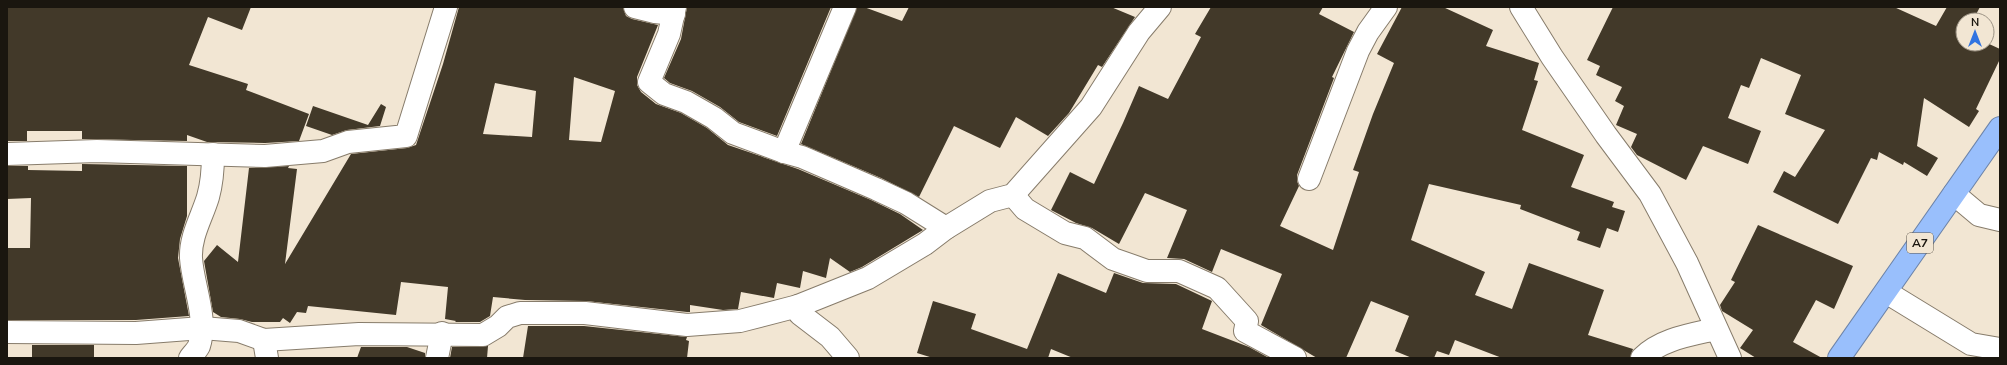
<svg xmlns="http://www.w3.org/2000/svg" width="2007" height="365" font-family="'Nunito Sans',sans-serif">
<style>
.building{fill:#423929;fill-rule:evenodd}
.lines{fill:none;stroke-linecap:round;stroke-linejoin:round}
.street-casing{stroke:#877c6b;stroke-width:24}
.highway-casing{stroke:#6d84a9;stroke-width:24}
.street{stroke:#fff;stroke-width:22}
.highway{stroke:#99bffc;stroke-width:22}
.labels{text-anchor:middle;stroke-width:4;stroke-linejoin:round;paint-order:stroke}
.shield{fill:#f2e6d3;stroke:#5b544a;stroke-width:1}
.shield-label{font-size:12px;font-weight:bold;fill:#1a160f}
</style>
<rect width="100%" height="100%" fill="#f2e6d3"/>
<g class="building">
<path d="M 7,7 L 251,7 L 242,30 L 208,17 L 189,65 L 248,84 L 246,90 L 309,114 L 299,141 L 265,143 L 207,142 L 187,135 L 187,141 L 82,139 L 82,131 L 27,131 L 27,141 L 7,141 Z"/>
<path d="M 459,7 L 623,7 L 626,16 L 632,19 L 658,25 L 637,77 L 637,85 L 641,92 L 656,104 L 681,113 L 707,128 L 728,145 L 798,169 L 871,200 L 900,214 L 923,230 L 862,267 L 850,272 L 830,258 L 826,278 L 803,271 L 800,288 L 777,283 L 774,298 L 741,292 L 738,309 L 723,310 L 690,305 L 690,312 L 687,312 L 586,301 L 525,300 L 493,297 L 490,316 L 480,322 L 455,322 L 456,321 L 445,319 L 448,287 L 401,282 L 396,315 L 308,306 L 306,313 L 297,312 L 290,323 L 283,318 L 280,322 L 252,322 L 240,319 L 221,317 L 213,312 L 204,261 L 217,245 L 238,262 L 249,168 L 289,166 L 288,168 L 297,169 L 285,264 L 351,154 L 407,148 L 416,145 L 443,64 ZM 574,77 L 615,91 L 601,142 L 569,140 ZM 495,83 L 536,91 L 532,137 L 483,134 Z"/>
<path d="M 687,7 L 831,7 L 777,136 L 739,122 L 720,107 L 692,91 L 670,83 L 664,78 L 681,39 Z"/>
<path d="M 857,7 L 864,7 L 902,21 L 909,7 L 1111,7 L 1135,17 L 1102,67 L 1098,65 L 1069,113 L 1048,136 L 1016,117 L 1000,148 L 954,126 L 919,197 L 881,178 L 801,144 Z"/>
<path d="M 1211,7 L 1323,7 L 1319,14 L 1354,32 L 1332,77 L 1334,78 L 1297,175 L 1297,181 L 1299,186 L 1280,226 L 1333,250 L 1359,172 L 1353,170 L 1373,114 L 1394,63 L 1377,54 L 1402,7 L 1443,7 L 1493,30 L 1486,46 L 1539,63 L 1534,80 L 1538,81 L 1522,130 L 1584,155 L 1571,187 L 1614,202 L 1612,207 L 1625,211 L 1618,232 L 1607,228 L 1600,248 L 1577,240 L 1580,232 L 1520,209 L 1521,205 L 1429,184 L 1411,240 L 1485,272 L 1475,295 L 1512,309 L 1529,263 L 1604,290 L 1588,335 L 1633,349 L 1630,358 L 1502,358 L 1455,340 L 1449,355 L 1437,351 L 1434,358 L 1412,358 L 1395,351 L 1409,316 L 1371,301 L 1346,358 L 1317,358 L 1261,325 L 1282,274 L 1221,249 L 1212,272 L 1184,259 L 1167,258 L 1187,210 L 1145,193 L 1119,244 L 1092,228 L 1076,223 L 1051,210 L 1070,172 L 1094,184 L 1123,123 L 1139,86 L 1168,99 L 1201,37 L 1195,34 Z"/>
<path d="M 1613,7 L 1894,7 L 1936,26 L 1947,7 L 1980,7 L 1973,20 L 1963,20 L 1963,44 L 1987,43 L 2000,49 L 2000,59 L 1976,109 L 1979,111 L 1969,127 L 1924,98 L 1917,146 L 1938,158 L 1927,176 L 1904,162 L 1903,165 L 1879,152 L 1877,160 L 1871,158 L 1838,224 L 1773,192 L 1784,171 L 1795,177 L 1825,130 L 1785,114 L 1801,75 L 1761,58 L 1749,88 L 1741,85 L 1728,118 L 1761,131 L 1748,164 L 1703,146 L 1686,180 L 1637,155 L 1631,147 L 1637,134 L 1616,125 L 1624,106 L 1615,101 L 1622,87 L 1596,75 L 1600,66 L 1587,60 Z"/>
<path d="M 381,104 L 386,107 L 380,126 L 347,130 L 332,135 L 306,126 L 313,106 L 368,125 Z"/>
<path d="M 82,164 L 187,166 L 187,216 L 180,239 L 178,258 L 189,316 L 136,320 L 7,320 L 7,248 L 30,248 L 31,198 L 7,199 L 7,166 L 28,166 L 28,170 L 82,171 Z"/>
<path d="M 1758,225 L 1853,266 L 1834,309 L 1816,300 L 1793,342 L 1822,358 L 1756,358 L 1740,348 L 1753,330 L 1722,311 L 1720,305 L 1735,282 L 1731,280 Z"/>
<path d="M 1058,273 L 1106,293 L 1114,273 L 1143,283 L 1176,284 L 1212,301 L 1202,329 L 1249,347 L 1269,358 L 1073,358 L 1051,349 L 1048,358 L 933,358 L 917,353 L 933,301 L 976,314 L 971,329 L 1027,349 Z"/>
<path d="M 528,326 L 584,326 L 687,337 L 686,340 L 689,341 L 687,358 L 523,358 Z"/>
<rect x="32" y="345" width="62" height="13"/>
<path d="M 488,346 L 487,358 L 450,358 L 452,347 Z"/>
<path d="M 361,347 L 407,347 L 425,353 L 425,358 L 357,358 Z"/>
</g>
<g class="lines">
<defs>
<g id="street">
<path d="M 635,7 L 655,12 L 674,14"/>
<path d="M 675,7 L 669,34 L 649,82 L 664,94 L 686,102 L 714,118 L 733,133 L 784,152 L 802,157 L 876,189 L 906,203 L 946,228"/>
<path d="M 1521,7 L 1552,57 L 1606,135 L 1650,194 L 1687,263 L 1730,358"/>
<path d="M 784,152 L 845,7"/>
<path d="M 7,154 L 97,151 L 265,156 L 323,151 L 348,142 L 406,136 L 446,7"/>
<path d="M 1309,179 L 1358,51 L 1368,32 L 1386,7"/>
<path d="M 1954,194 L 1979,215 L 2000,220"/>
<path d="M 1013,195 L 1025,209 L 1065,233 L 1085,238 L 1113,259 L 1147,271 L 1179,271 L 1217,288 L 1247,321 L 1245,331 L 1295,358"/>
<path d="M 1886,292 L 1971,344 L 2000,349"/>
<path d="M 798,306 L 800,314 L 830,337 L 848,358"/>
<path d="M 7,332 L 136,333 L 202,328 L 239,331 L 264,340 L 359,334 L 483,335 L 498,326 L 507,317 L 520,313 L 585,313 L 687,325 L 740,321 L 798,306 L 868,278 L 925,244 L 946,228 L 990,201 L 1013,195 L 1091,107 L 1139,32 L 1160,7"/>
<path d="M 264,340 L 267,358"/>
<path d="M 190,358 C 193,354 197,350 199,346 C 208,318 193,287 191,258 C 190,236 202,217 208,197 C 212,183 213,169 213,154"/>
<path d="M 437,358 L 442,333"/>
<path d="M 1642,358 C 1661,339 1690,335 1716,329"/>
</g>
<path id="highway" d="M 1839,358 L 2000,128"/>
</defs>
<use href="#street" class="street-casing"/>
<use href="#highway" class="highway-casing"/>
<use href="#street" class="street"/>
<use href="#highway" class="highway"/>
</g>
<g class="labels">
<rect class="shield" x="1907" y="233" width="26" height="20" rx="3"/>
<g class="shield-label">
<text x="1920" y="247">A7</text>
</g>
</g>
<rect width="2007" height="365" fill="none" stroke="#1a160f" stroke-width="16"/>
<g transform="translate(1975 32)"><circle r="19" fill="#f2e6d3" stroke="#9c9385"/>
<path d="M0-3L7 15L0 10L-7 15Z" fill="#3174e1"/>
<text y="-6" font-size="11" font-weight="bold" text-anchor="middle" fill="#1a160f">N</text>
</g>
</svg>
